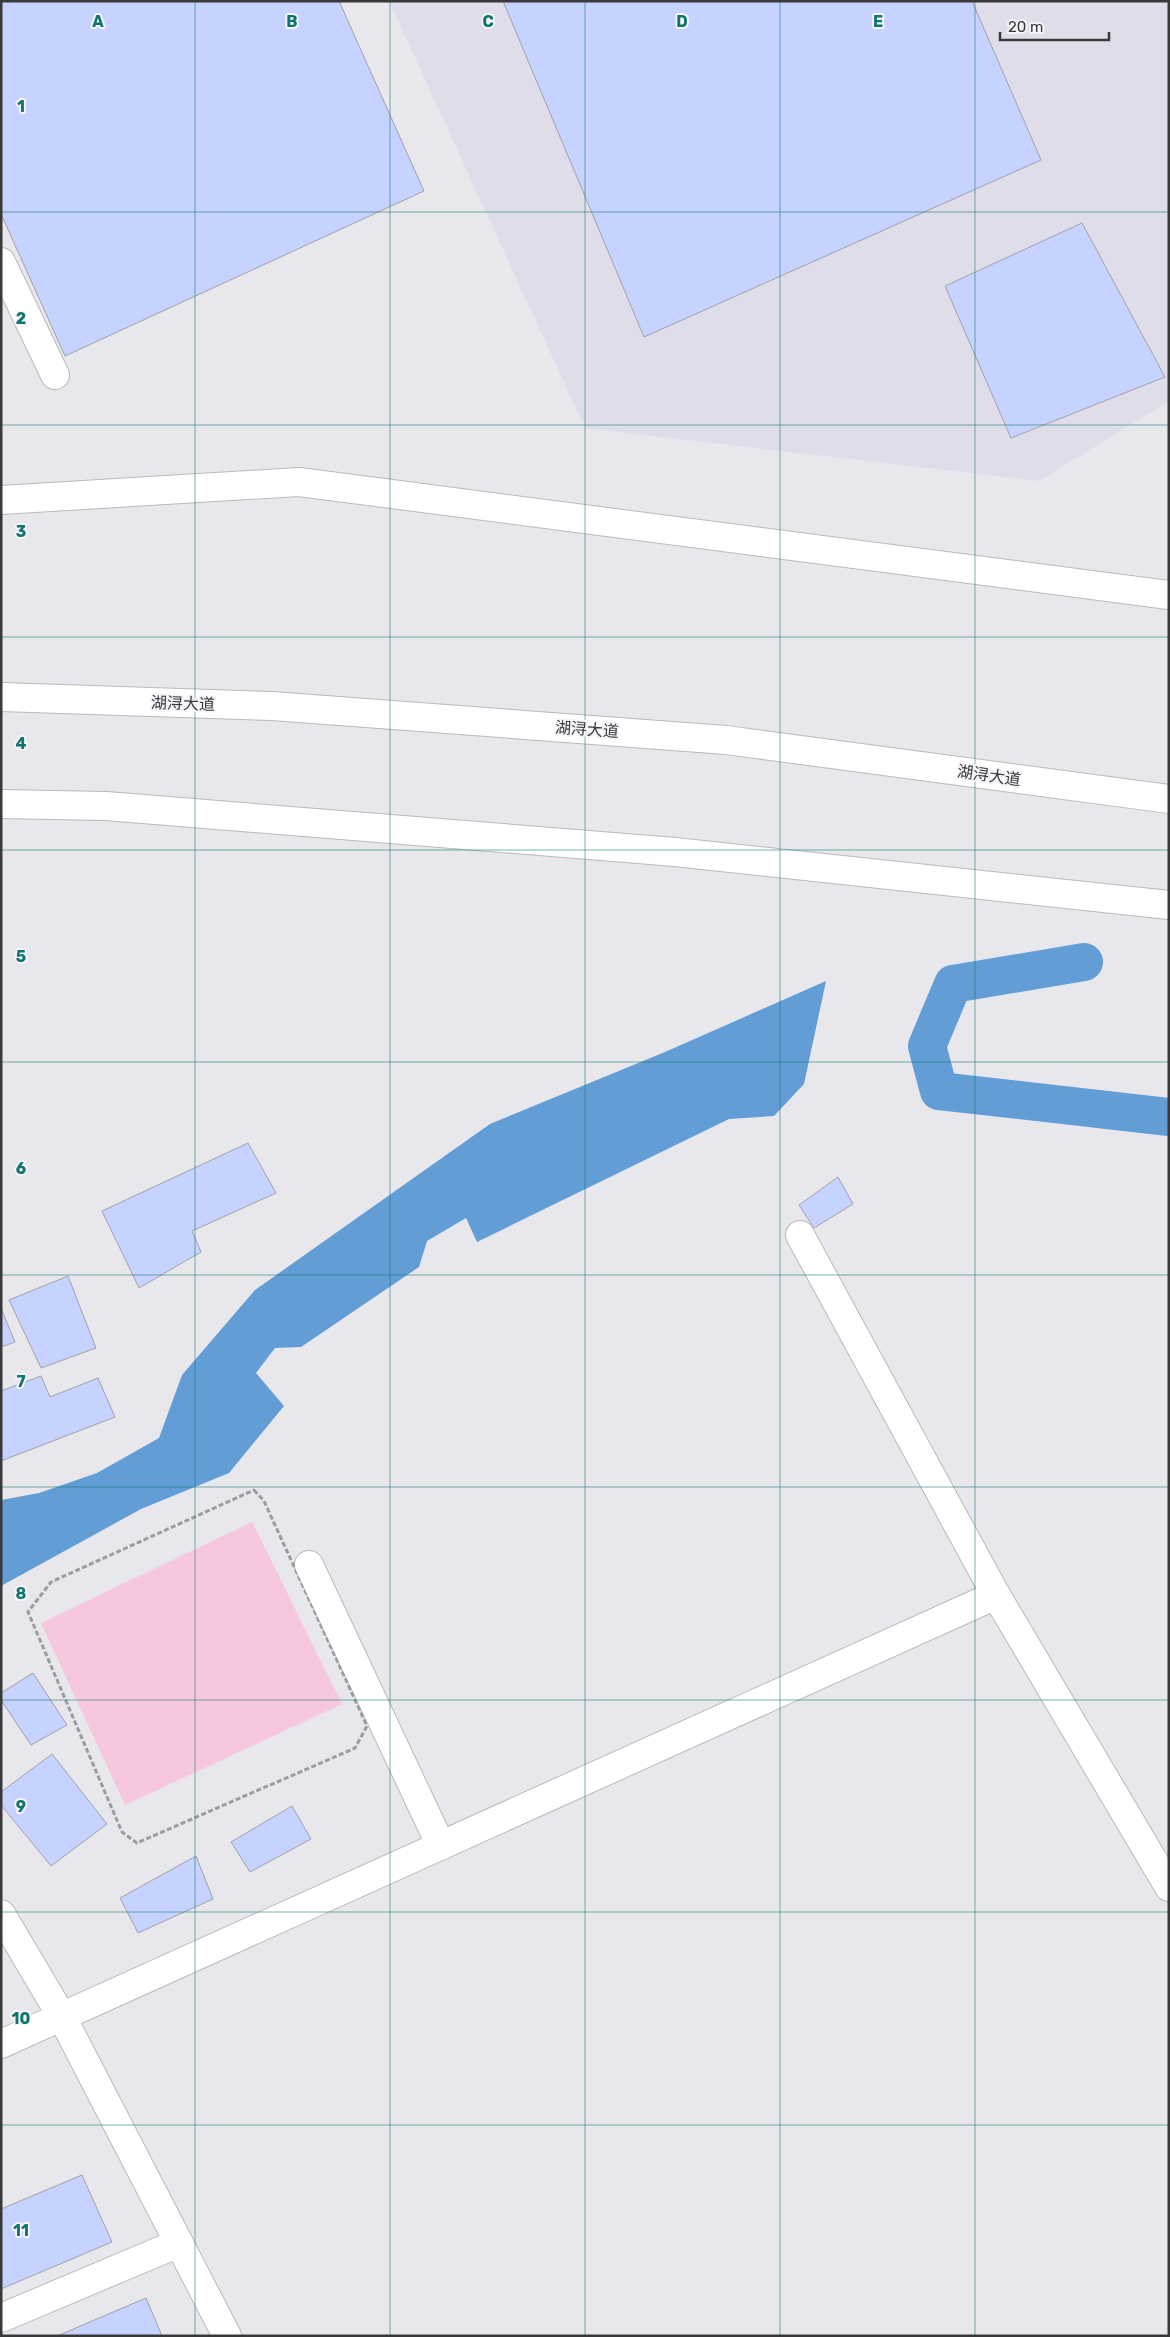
<svg xmlns="http://www.w3.org/2000/svg" width="1170" height="2337" font-family="Rubik,'Noto Sans SC',sans-serif">
<style>
.built{fill:#e0ddea}
.green{fill:#f6c7df}
.water{fill:#629dd6}
.lines{fill:none;stroke-linecap:round;stroke-linejoin:round}
.canal{stroke:#629dd6;stroke-width:38}
.building{fill:#c6d2ff;stroke:#a0a2a7}
.minor-casing{stroke:#bab9be;stroke-width:30}
.tertiary-casing{stroke:#bab9be;stroke-width:30}
.primary-casing{stroke:#bab9be;stroke-width:30}
.path{stroke:#9c9b9f;stroke-width:3;stroke-dasharray:5 2.5;stroke-linecap:butt}
.minor{stroke:#fff;stroke-width:28}
.tertiary{stroke:#fff;stroke-width:28}
.primary{stroke:#fff;stroke-width:28}
.grid{fill:none;stroke:#0f766e;stroke-width:1;stroke-opacity:0.55}
.labels{text-anchor:middle;stroke-width:4;stroke-linejoin:round;paint-order:stroke}
.street-label{font-size:16px;fill:#39383b;stroke:#f6f4fa}
.grid-label{font-size:16px;text-anchor:middle;font-weight:bold;fill:#0f766e;stroke:#f6f4fa;stroke-width:4;stroke-linejoin:round;paint-order:stroke}
</style>
<rect width="100%" height="100%" fill="#e8e7ec"/>
<path class="built" d="M 389,1 L 1169,1 L 1169,401 L 1039,481 L 585,428 Z"/>
<path class="green" d="M 252,1522 L 342,1704 L 125,1805 L 41,1623 Z"/>
<path class="water" d="M 826,981 L 804,1084 L 774,1116 L 729,1119 L 477,1242 L 466,1218 L 427,1241 L 419,1267 L 301,1347 L 275,1348 L 256,1373 L 284,1406 L 229,1473 L 141,1509 L 1,1586 L 1,1500 L 39,1493 L 97,1473 L 159,1438 L 182,1375 L 255,1290 L 490,1124 L 665,1052 Z"/>
<g class="lines">
<path class="canal" d="M 1084,962 L 953,984 L 927,1046 L 939,1091 L 1169,1117"/>
</g>
<g class="building">
<path d="M 1,1 L 339,1 L 424,191 L 65,356 L 1,214 Z"/>
<path d="M 503,1 L 972,1 L 1041,160 L 644,337 Z"/>
<path d="M 1082,223 L 1165,377 L 1011,438 L 945,286 Z"/>
<path d="M 248,1143 L 276,1193 L 192,1231 L 201,1252 L 139,1288 L 102,1211 Z"/>
<path d="M 838,1177 L 853,1204 L 814,1228 L 799,1205 Z"/>
<path d="M 68,1276 L 96,1348 L 41,1368 L 9,1300 Z"/>
<path d="M 1,1308 L 15,1342 L 1,1347 Z"/>
<path d="M 41,1376 L 50,1397 L 98,1378 L 115,1417 L 1,1461 L 1,1391 Z"/>
<path d="M 33,1673 L 67,1725 L 31,1745 L 1,1700 L 1,1693 Z"/>
<path d="M 52,1754 L 107,1824 L 51,1866 L 1,1805 L 1,1792 Z"/>
<path d="M 292,1806 L 311,1839 L 250,1872 L 231,1842 Z"/>
<path d="M 196,1856 L 213,1899 L 138,1933 L 120,1898 Z"/>
<path d="M 82,2175 L 112,2242 L 1,2289 L 1,2209 Z"/>
<path d="M 146,2298 L 162,2336 L 57,2336 Z"/>
</g>
<g class="lines">
<defs>
<g id="minor">
<path d="M 1,262 L 55,375"/>
<path d="M 309,1565 L 441,1846"/>
<path d="M 1,2318 L 179,2243"/>
</g>
<g id="tertiary">
<path d="M 1,500 L 299,482 L 1169,595"/>
<path d="M 800,1235 L 996,1595 L 1169,1887"/>
<path d="M 1,1914 L 62,2017 L 227,2336"/>
<path d="M 1,2044 L 996,1595"/>
</g>
<g id="primary">
<path d="M 1,697 L 272,706 L 726,740 L 1169,799"/>
<path d="M 1,804 L 106,806 L 675,852 L 1169,905"/>
</g>
</defs>
<use href="#minor" class="minor-casing"/>
<use href="#tertiary" class="tertiary-casing"/>
<use href="#primary" class="primary-casing"/>
<path class="path" d="M 254,1490 L 264,1501 L 367,1726 L 355,1748 L 137,1843 L 122,1832 L 28,1612 L 51,1582 Z"/>
<use href="#minor" class="minor"/>
<use href="#tertiary" class="tertiary"/>
<use href="#primary" class="primary"/>
</g>
<path class="grid" d="M 195,1 L 195,2336M 390,1 L 390,2336M 585,1 L 585,2336M 780,1 L 780,2336M 975,1 L 975,2336M 1,212 L 1169,212M 1,425 L 1169,425M 1,637 L 1169,637M 1,850 L 1169,850M 1,1062 L 1169,1062M 1,1275 L 1169,1275M 1,1487 L 1169,1487M 1,1700 L 1169,1700M 1,1912 L 1169,1912M 1,2125 L 1169,2125"/>
<g class="labels">
<g class="street-label">
<text transform="translate(183 703) rotate(2)" y="6">湖浔大道</text>
<text transform="translate(587 729) rotate(4)" y="6">湖浔大道</text>
<text transform="translate(989 775) rotate(8)" y="6">湖浔大道</text>
</g>
</g>
<g class="grid-label">
<text x="98" y="27">A</text>
<text x="292" y="27">B</text>
<text x="488" y="27">C</text>
<text x="682" y="27">D</text>
<text x="878" y="27">E</text>
<text x="21" y="112">1</text>
<text x="21" y="324">2</text>
<text x="21" y="537">3</text>
<text x="21" y="749">4</text>
<text x="21" y="962">5</text>
<text x="21" y="1174">6</text>
<text x="21" y="1387">7</text>
<text x="21" y="1599">8</text>
<text x="21" y="1812">9</text>
<text x="21" y="2024">10</text>
<text x="21" y="2236">11</text>
</g>
<rect width="1170" height="2337" fill="none" stroke="#39383b" stroke-width="5"/>
<path d="M1000 32v8h109v-8" fill="none" stroke="#39383b" stroke-width="2.5"/>
<text x="1008" y="32" font-size="15" fill="#39383b" stroke="#f6f4fa" stroke-width="4" paint-order="stroke">20 m</text>
</svg>
